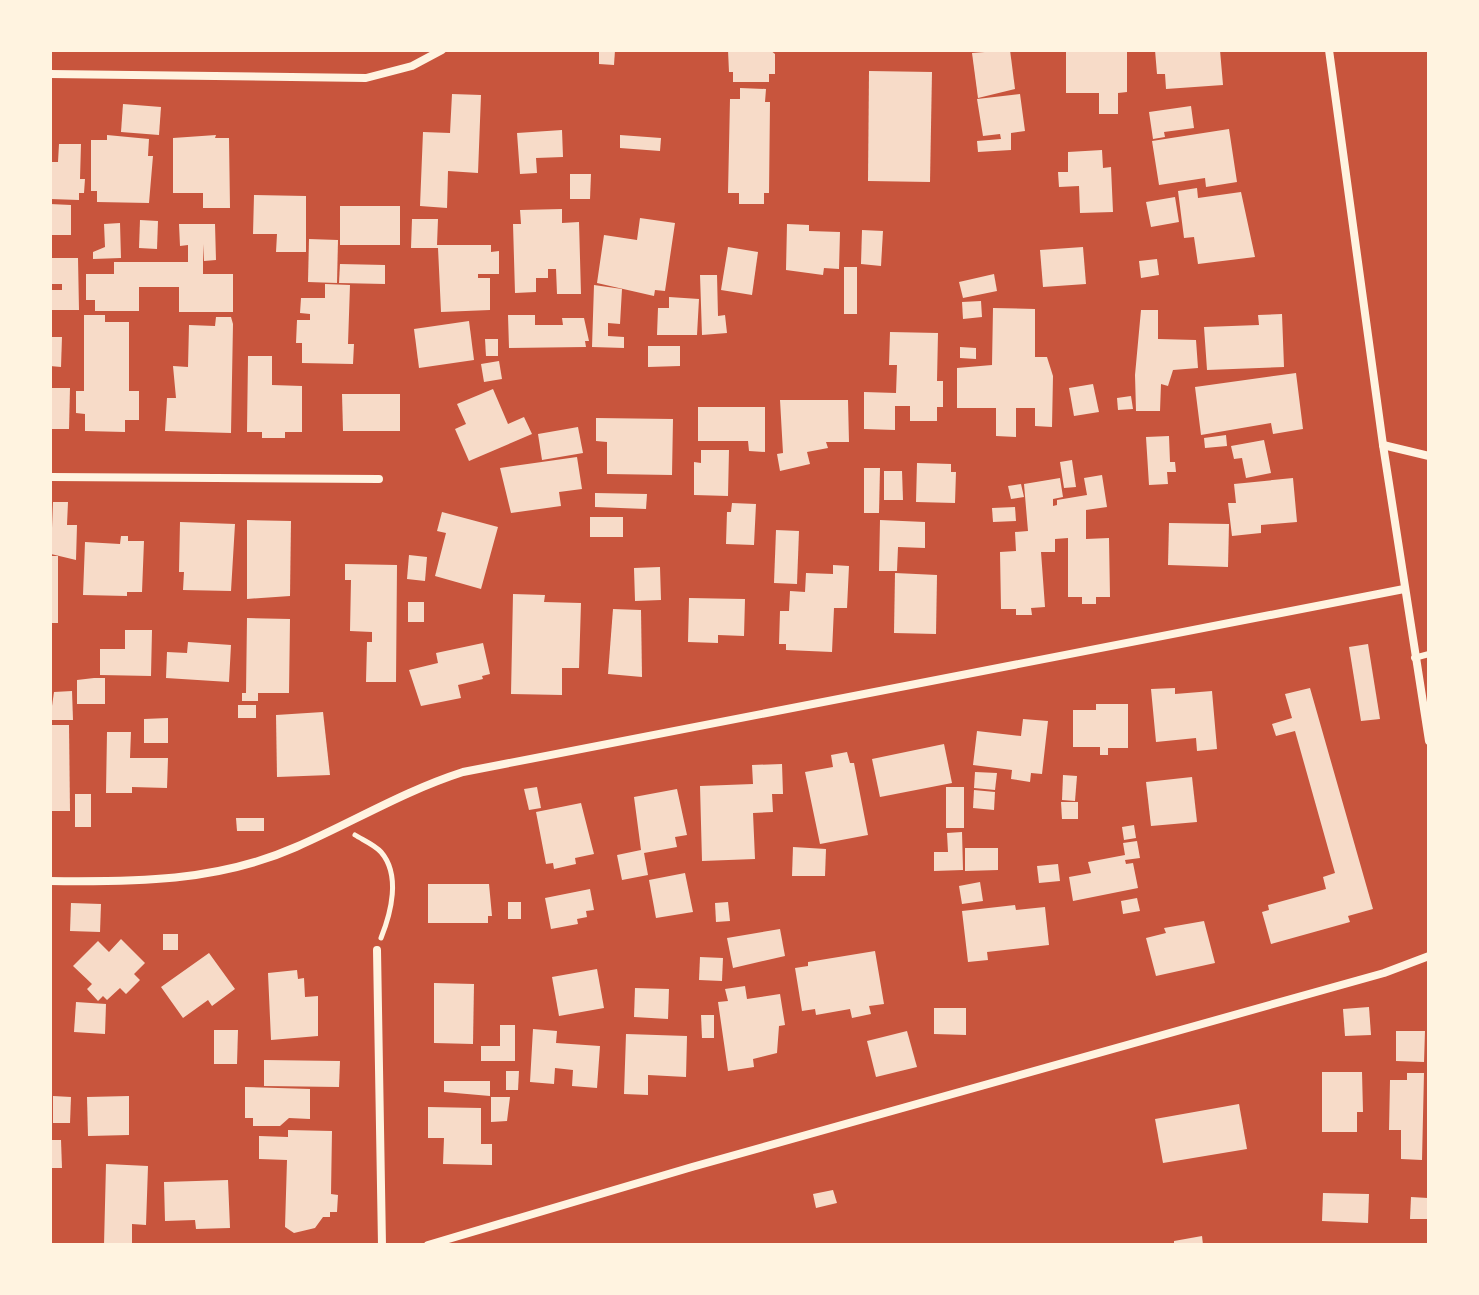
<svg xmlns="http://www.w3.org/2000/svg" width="1479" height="1295" font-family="'Exo 2',sans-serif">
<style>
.building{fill:#f7dbc8}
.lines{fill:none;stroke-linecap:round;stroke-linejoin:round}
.path{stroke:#fff3e0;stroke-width:5}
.service{stroke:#fff3e0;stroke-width:6}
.minor{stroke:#fff3e0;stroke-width:8}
</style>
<rect width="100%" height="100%" fill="#c8553d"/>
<g class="building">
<path d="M 599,50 L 615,50 L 614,65 L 599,64 Z"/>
<path d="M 728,50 L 770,50 L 775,54 L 775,74 L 769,74 L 769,82 L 733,82 L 733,72 L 729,72 Z"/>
<path d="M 1010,50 L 1015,89 L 978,98 L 972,53 Z"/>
<path d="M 1066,50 L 1127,50 L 1127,92 L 1118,93 L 1118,114 L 1099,114 L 1099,93 L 1066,93 Z"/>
<path d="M 1155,50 L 1220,50 L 1223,85 L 1166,89 L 1165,74 L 1157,74 Z"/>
<path d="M 869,71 L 932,72 L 930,182 L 868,181 Z"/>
<path d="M 740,88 L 766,89 L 765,102 L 770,102 L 769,193 L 764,193 L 764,204 L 739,204 L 739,193 L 728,193 L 730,99 L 740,99 Z"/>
<path d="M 452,94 L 481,95 L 478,173 L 448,171 L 447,208 L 420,206 L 423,132 L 450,133 Z"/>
<path d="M 1020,94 L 1025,131 L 1011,133 L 1011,150 L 978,152 L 977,141 L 1001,139 L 1000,134 L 983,136 L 977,99 Z"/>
<path d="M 123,104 L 161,107 L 159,135 L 121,132 Z"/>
<path d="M 1191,106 L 1194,128 L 1164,132 L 1165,137 L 1153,139 L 1149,112 Z"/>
<path d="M 1229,129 L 1237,182 L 1206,187 L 1205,178 L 1159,185 L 1152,141 Z"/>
<path d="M 562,130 L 563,157 L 536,158 L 537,173 L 520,174 L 517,133 Z"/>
<path d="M 107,135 L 149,139 L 148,156 L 153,156 L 149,203 L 97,202 L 97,191 L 91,191 L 91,140 L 107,140 Z"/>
<path d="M 216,135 L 215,138 L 229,138 L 230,208 L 203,208 L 203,193 L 173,193 L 173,138 Z"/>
<path d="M 620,135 L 661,138 L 660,151 L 620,148 Z"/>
<path d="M 59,144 L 81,144 L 80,179 L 85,179 L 84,193 L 79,193 L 79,200 L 50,199 L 50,162 L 58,162 Z"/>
<path d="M 1102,150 L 1103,168 L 1111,167 L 1113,212 L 1080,213 L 1079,186 L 1059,187 L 1058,172 L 1068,172 L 1068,152 Z"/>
<path d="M 570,174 L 591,174 L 590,199 L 570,199 Z"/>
<path d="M 1197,188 L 1198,198 L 1241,192 L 1255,257 L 1198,264 L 1194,237 L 1184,238 L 1178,191 Z"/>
<path d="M 254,195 L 306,196 L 306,252 L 276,252 L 277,234 L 253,234 Z"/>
<path d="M 1175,197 L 1179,222 L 1151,227 L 1146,202 Z"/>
<path d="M 50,204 L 71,205 L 71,235 L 50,235 Z"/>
<rect x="340" y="206" width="60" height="39"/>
<path d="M 562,209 L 562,223 L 579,222 L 581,294 L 557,294 L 556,269 L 548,269 L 548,278 L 536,278 L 536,292 L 515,293 L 513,224 L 521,224 L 520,210 Z"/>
<path d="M 640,218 L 675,223 L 665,291 L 655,290 L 654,296 L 597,283 L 604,235 L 637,240 Z"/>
<path d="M 412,219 L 438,219 L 437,245 L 491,245 L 491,252 L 499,251 L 499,274 L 478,274 L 478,278 L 490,278 L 490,310 L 441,312 L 438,248 L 411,248 Z"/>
<path d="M 140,220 L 158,221 L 157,249 L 139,248 Z"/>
<path d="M 120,223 L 121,258 L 93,259 L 93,252 L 105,247 L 104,224 Z"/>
<path d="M 179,224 L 215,224 L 216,260 L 204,261 L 203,244 L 203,274 L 233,274 L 233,312 L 179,312 L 179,287 L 139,287 L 139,311 L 95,311 L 95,300 L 86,300 L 86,274 L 114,274 L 114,262 L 188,262 L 188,245 L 180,246 Z"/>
<path d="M 787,224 L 809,225 L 809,231 L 840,232 L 839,269 L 824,268 L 823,275 L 786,270 Z"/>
<path d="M 862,230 L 883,231 L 881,266 L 861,264 Z"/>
<path d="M 309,239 L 338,240 L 337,283 L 308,282 Z"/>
<path d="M 728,247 L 758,252 L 752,295 L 721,290 Z"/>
<path d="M 1083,247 L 1086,284 L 1043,287 L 1040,250 Z"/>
<path d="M 50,258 L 78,258 L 79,310 L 50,310 L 50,290 L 62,290 L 62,284 L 50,284 Z"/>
<path d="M 1157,259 L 1159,275 L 1141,278 L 1139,261 Z"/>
<path d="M 340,264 L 385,265 L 385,284 L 339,283 Z"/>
<rect x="844" y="267" width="13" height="47"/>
<path d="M 994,274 L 997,291 L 963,298 L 959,282 Z"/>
<path d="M 700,275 L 717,275 L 718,316 L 725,315 L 727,333 L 702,335 Z"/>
<path d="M 325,284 L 350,285 L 348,344 L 354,344 L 353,364 L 302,363 L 302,343 L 296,343 L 297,320 L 310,320 L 310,314 L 300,313 L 301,298 L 325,298 Z"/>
<path d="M 594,285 L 622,289 L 620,324 L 608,323 L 608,336 L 624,337 L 624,348 L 592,347 Z"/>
<path d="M 669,297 L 699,299 L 697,335 L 657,335 L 658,308 L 669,308 Z"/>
<path d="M 981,301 L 982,317 L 963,319 L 962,302 Z"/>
<path d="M 993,308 L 1035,309 L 1035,357 L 1047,357 L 1053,376 L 1052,427 L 1035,426 L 1035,408 L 1016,408 L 1016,437 L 996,436 L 996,408 L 957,408 L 957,368 L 992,365 Z"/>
<path d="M 1141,310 L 1158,310 L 1158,339 L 1196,340 L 1198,368 L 1173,370 L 1168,386 L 1161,384 L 1160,411 L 1136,411 L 1135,375 Z"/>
<path d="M 1282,314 L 1284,367 L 1207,370 L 1204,327 L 1259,325 L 1258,315 Z"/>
<path d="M 84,315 L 105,315 L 105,322 L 129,322 L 129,391 L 139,391 L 139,420 L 125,420 L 125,432 L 85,431 L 85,414 L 76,413 L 76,391 L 84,391 Z"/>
<path d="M 508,315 L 535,315 L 535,325 L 563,325 L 562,318 L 584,318 L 589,341 L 585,341 L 586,347 L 509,348 Z"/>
<path d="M 216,317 L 231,317 L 233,324 L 231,433 L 165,431 L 167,398 L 176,398 L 173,366 L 188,367 L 189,325 L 215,326 Z"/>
<path d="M 469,321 L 474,360 L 419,368 L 414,329 Z"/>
<path d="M 890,332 L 938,333 L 937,381 L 943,381 L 943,407 L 937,407 L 937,421 L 910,421 L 910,406 L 895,406 L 895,430 L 864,429 L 864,392 L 896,393 L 897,365 L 889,365 Z"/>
<path d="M 50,337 L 62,337 L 61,367 L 50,366 Z"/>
<path d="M 485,339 L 498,339 L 498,356 L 486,356 Z"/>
<path d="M 648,346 L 680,346 L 680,366 L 648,367 Z"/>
<path d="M 960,347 L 976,348 L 976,359 L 960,358 Z"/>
<path d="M 248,356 L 272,356 L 272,385 L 302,386 L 302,432 L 285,432 L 285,438 L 262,438 L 262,432 L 247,432 Z"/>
<path d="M 499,361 L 502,379 L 484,382 L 481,364 Z"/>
<path d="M 1296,373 L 1303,429 L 1273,434 L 1271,423 L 1201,435 L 1195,387 Z"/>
<path d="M 1093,384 L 1099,412 L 1074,416 L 1069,388 Z"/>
<path d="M 50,388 L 70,388 L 69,429 L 50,429 Z"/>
<path d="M 493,389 L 508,424 L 524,417 L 532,434 L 469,461 L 455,429 L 466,424 L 457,404 Z"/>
<path d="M 342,394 L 400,394 L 400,431 L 343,431 Z"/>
<path d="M 1131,396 L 1133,409 L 1118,410 L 1117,398 Z"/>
<path d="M 780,400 L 848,400 L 849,442 L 826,442 L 828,448 L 807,452 L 810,464 L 780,471 L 777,454 L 783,453 Z"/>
<path d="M 698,407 L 765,407 L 765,452 L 749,451 L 748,441 L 698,441 Z"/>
<path d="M 596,418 L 673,419 L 672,475 L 607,474 L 607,442 L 596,441 Z"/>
<path d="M 578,427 L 583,453 L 542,460 L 538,434 Z"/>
<path d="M 1226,435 L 1227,446 L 1205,448 L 1204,438 Z"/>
<path d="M 1169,436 L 1170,462 L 1175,462 L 1176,472 L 1167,472 L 1168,484 L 1149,485 L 1146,437 Z"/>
<path d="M 1264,440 L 1271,473 L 1246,478 L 1242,458 L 1234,459 L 1231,446 Z"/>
<path d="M 701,450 L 729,450 L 728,496 L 694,495 L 694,462 L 701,463 Z"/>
<path d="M 577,457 L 582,489 L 559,492 L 561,506 L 511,513 L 500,468 Z"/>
<path d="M 1072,460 L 1076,487 L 1064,488 L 1060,462 Z"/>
<path d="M 917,463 L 951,464 L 951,472 L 956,472 L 955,503 L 916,502 Z"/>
<path d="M 864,468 L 880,468 L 879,513 L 864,513 Z"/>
<path d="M 884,471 L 902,471 L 903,500 L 884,500 Z"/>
<path d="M 1102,475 L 1107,507 L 1086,510 L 1086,539 L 1109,538 L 1110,597 L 1096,597 L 1096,604 L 1082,604 L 1082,597 L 1068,597 L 1068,538 L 1055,539 L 1055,552 L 1041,552 L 1045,607 L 1031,608 L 1032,615 L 1016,615 L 1016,609 L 1001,609 L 1000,552 L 1016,551 L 1015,532 L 1028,531 L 1024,484 L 1060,478 L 1063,497 L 1053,499 L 1053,506 L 1057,505 L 1057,500 L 1087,495 L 1084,478 Z"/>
<path d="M 1293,478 L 1297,522 L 1261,525 L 1261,533 L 1232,536 L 1228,503 L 1236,503 L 1234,484 Z"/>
<path d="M 1021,484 L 1024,497 L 1011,499 L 1008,486 Z"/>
<path d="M 595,493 L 647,494 L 646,509 L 595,507 Z"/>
<path d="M 53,502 L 68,502 L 67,525 L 77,525 L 76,560 L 51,554 Z"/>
<path d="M 732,503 L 756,504 L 754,545 L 726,544 L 727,512 L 731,512 Z"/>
<path d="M 1015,507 L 1016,521 L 993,522 L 992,508 Z"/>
<path d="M 442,512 L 498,527 L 481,589 L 435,576 L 446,533 L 437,531 Z"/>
<rect x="590" y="517" width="33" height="20"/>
<path d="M 247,520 L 291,521 L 290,596 L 247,599 Z"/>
<path d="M 880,520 L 925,522 L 925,548 L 898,547 L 897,571 L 879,571 Z"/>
<path d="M 180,522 L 235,524 L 231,591 L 183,590 L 184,572 L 179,572 Z"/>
<path d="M 1169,523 L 1229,524 L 1228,567 L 1168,565 Z"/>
<path d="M 776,530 L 799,531 L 797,584 L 774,583 Z"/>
<path d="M 121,536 L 128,536 L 128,541 L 144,541 L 142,592 L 127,592 L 127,596 L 83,595 L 85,542 L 120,544 Z"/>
<path d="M 409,555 L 427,557 L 425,581 L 407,579 Z"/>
<rect x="50" y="556" width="8" height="67"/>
<path d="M 345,564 L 397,565 L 396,682 L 366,682 L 367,642 L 372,642 L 372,632 L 350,631 L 351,580 L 345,580 Z"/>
<path d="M 833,565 L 849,566 L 847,608 L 834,608 L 832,652 L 786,650 L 786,644 L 779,644 L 780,611 L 789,611 L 790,591 L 805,592 L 806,573 L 833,574 Z"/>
<path d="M 660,567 L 661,600 L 635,601 L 634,568 Z"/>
<path d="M 895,573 L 937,575 L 936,634 L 894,633 Z"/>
<path d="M 513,594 L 545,595 L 544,602 L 581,603 L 579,668 L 562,668 L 562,695 L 511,694 Z"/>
<path d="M 689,598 L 745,599 L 744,636 L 718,635 L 718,643 L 688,642 Z"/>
<rect x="408" y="602" width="16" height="20"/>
<path d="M 613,609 L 641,610 L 642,677 L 608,674 Z"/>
<path d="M 247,618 L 290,619 L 289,693 L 258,693 L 258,701 L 242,701 L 242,693 L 246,693 Z"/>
<path d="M 125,630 L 152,630 L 151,676 L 100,675 L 100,649 L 125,649 Z"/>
<path d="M 188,642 L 231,645 L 229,682 L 166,678 L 167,652 L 187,653 Z"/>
<path d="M 483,643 L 490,674 L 482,676 L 483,679 L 458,685 L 461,698 L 421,706 L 409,670 L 438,663 L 436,653 Z"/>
<path d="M 1368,644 L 1380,719 L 1361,721 L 1349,647 Z"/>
<path d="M 94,678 L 105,678 L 105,704 L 77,704 L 77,680 Z"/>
<path d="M 1175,688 L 1175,694 L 1212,691 L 1217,749 L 1197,751 L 1196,738 L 1156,742 L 1151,689 Z"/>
<path d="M 1310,688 L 1373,909 L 1348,916 L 1350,922 L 1271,944 L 1262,912 L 1269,910 L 1268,905 L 1326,889 L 1323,877 L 1335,873 L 1295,731 L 1276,736 L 1272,724 L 1292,718 L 1285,694 Z"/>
<path d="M 72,691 L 73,720 L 50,720 L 54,692 Z"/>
<path d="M 1096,704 L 1128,704 L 1128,748 L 1108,748 L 1108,755 L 1100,755 L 1100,747 L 1073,747 L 1073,710 L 1096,710 Z"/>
<rect x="238" y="705" width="18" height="13"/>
<path d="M 323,712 L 330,775 L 277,777 L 276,715 Z"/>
<path d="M 168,718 L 168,743 L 144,743 L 144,719 Z"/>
<path d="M 1023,719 L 1048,721 L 1042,774 L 1031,773 L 1030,782 L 1011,779 L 1012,770 L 973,765 L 977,731 L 1021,736 Z"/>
<path d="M 50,725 L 69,725 L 70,811 L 50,811 Z"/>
<path d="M 107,732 L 131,732 L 130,758 L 168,758 L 167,788 L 132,787 L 132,793 L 106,793 Z"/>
<path d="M 944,744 L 952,783 L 880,797 L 872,759 Z"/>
<path d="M 847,752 L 850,763 L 854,763 L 868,835 L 820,844 L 805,772 L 833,767 L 831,755 Z"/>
<path d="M 782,764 L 783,794 L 772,794 L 773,812 L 753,813 L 755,859 L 702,861 L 700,786 L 753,784 L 752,765 Z"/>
<path d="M 975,772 L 997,773 L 995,790 L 974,788 Z"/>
<path d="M 1063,775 L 1077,776 L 1075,801 L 1062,800 Z"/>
<path d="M 1192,777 L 1197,822 L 1151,826 L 1146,782 Z"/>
<path d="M 537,787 L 541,808 L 529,810 L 524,789 Z"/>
<rect x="946" y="787" width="18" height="41"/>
<path d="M 677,789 L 687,835 L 675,837 L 677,847 L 644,853 L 648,875 L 622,880 L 617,855 L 641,850 L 634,797 Z"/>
<path d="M 974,790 L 995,792 L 994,810 L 973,808 Z"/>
<rect x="75" y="794" width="16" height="33"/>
<path d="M 1061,802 L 1078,802 L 1078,819 L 1062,819 Z"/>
<path d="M 581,803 L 594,854 L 575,858 L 576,864 L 554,869 L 553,863 L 546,864 L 536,812 Z"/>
<path d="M 236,818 L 264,818 L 264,831 L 237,831 Z"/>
<path d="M 1134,825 L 1136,838 L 1124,840 L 1122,827 Z"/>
<path d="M 962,832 L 963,870 L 934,871 L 934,852 L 948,852 L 947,833 Z"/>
<path d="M 1137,841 L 1140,858 L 1125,860 L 1126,864 L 1133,863 L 1138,888 L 1073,901 L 1069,877 L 1091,873 L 1088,862 L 1125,855 L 1123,843 Z"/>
<path d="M 793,847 L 826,849 L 825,876 L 792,876 Z"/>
<path d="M 965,848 L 998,848 L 998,870 L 965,871 Z"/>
<path d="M 1058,864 L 1060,881 L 1039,883 L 1037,866 Z"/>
<path d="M 685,873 L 693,912 L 656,918 L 649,880 Z"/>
<path d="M 980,882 L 983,901 L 962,904 L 959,886 Z"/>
<path d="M 428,884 L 489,884 L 492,916 L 488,916 L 488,923 L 428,923 Z"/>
<path d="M 590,889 L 594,910 L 586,911 L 587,917 L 577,919 L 578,924 L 551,929 L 545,898 Z"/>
<path d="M 1137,898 L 1140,911 L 1123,914 L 1121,901 Z"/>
<rect x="508" y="902" width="13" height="17"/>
<path d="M 728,902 L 730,921 L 716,922 L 715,903 Z"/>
<path d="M 71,903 L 101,904 L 100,932 L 70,931 Z"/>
<path d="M 1015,905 L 1016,910 L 1045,907 L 1049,945 L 987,952 L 988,960 L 968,962 L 962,911 Z"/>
<path d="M 1204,921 L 1215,963 L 1156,976 L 1146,938 L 1166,933 L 1164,928 Z"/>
<path d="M 780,929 L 785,956 L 733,968 L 727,938 Z"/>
<rect x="163" y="934" width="15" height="16"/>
<path d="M 121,939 L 145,963 L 134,974 L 140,980 L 126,994 L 120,988 L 107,1000 L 103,996 L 98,1001 L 87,989 L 92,984 L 73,966 L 98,941 L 109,952 Z"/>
<path d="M 875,951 L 884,1004 L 869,1006 L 871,1014 L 852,1018 L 850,1009 L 816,1015 L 815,1009 L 802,1011 L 795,968 L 808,966 L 808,962 Z"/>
<path d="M 209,953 L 235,989 L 212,1006 L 208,1000 L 183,1018 L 161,987 Z"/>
<path d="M 700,957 L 723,958 L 722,981 L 699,980 Z"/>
<path d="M 597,969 L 604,1008 L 559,1016 L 552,977 Z"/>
<path d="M 297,970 L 298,979 L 304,978 L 305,997 L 318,996 L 318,1036 L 271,1040 L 268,973 Z"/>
<path d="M 434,983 L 474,984 L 473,1044 L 434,1043 Z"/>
<path d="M 745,986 L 747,999 L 780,994 L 785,1025 L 779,1026 L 777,1053 L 753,1059 L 754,1067 L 728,1071 L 718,1002 L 728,1001 L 725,989 Z"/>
<path d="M 635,988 L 669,989 L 668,1019 L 634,1017 Z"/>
<path d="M 76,1002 L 106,1004 L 105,1034 L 74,1032 Z"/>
<path d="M 1369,1007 L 1371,1035 L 1345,1036 L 1343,1009 Z"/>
<path d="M 934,1008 L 966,1008 L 966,1035 L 934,1034 Z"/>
<path d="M 701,1015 L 714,1015 L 714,1038 L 702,1038 Z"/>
<path d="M 500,1025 L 515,1025 L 515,1061 L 481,1061 L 481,1046 L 500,1046 Z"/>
<path d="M 533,1029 L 557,1031 L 556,1043 L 600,1046 L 597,1088 L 572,1086 L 573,1070 L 555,1068 L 554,1084 L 530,1082 Z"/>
<path d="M 214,1030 L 238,1030 L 237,1064 L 214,1064 Z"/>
<path d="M 907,1031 L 917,1067 L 876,1077 L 867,1041 Z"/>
<path d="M 1396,1031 L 1425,1031 L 1424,1062 L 1396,1061 Z"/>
<path d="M 626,1034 L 687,1036 L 686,1077 L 648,1075 L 648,1095 L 624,1094 Z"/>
<path d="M 264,1060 L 340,1061 L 339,1087 L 264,1086 Z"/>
<path d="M 506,1071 L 519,1071 L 518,1090 L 506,1090 Z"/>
<path d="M 1322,1072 L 1362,1072 L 1363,1112 L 1357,1112 L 1357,1132 L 1322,1132 Z"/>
<path d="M 1407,1073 L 1424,1073 L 1422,1160 L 1401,1159 L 1401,1130 L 1389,1130 L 1390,1080 L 1407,1080 Z"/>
<path d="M 444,1081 L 490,1081 L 490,1096 L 444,1092 Z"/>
<path d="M 245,1087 L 310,1089 L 310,1119 L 289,1118 L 280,1126 L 253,1126 L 253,1118 L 245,1118 Z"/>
<path d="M 53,1096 L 71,1097 L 70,1123 L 53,1123 Z"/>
<path d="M 129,1096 L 129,1135 L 88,1136 L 87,1097 Z"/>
<path d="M 491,1097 L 510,1097 L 507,1121 L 491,1122 Z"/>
<path d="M 1239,1104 L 1247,1149 L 1163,1163 L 1155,1119 Z"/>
<path d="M 428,1107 L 481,1108 L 481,1144 L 492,1144 L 492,1165 L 443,1164 L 444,1138 L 428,1138 Z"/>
<path d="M 288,1130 L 332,1131 L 331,1194 L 338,1195 L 337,1212 L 330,1212 L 330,1217 L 323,1217 L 315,1228 L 294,1233 L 285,1227 L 287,1160 L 259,1159 L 259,1136 L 288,1137 Z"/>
<path d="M 50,1140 L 61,1140 L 62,1168 L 50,1168 Z"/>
<path d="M 106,1164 L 148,1166 L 146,1225 L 132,1224 L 132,1245 L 104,1245 Z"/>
<path d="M 228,1180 L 230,1228 L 196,1229 L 195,1220 L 165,1221 L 164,1182 Z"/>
<path d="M 833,1190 L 837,1203 L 816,1208 L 813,1194 Z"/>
<path d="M 1323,1193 L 1369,1194 L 1368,1223 L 1322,1221 Z"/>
<path d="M 1411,1197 L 1428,1198 L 1427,1219 L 1410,1219 Z"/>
<path d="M 1202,1236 L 1203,1245 L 1174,1245 L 1174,1241 Z"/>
</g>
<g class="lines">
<path class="path" d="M 355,835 C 363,840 375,845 381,852 C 401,875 391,913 381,938"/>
<path class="service" d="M 1414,658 L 1429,654"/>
<g class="minor">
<path d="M 1329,50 L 1383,445 L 1429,741"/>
<path d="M 50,74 L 366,78 L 412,66 L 442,50"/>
<path d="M 1383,445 L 1429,456"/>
<path d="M 50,477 L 379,479"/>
<path d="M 50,881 C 135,882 217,882 296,847 C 353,822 404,791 463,772 L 1404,589"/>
<path d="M 377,950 L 382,1245"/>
<path d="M 428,1245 L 692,1167 L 1384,973 L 1429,956"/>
</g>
</g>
<rect width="1479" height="1295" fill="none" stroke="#fff3e0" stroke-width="104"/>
</svg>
